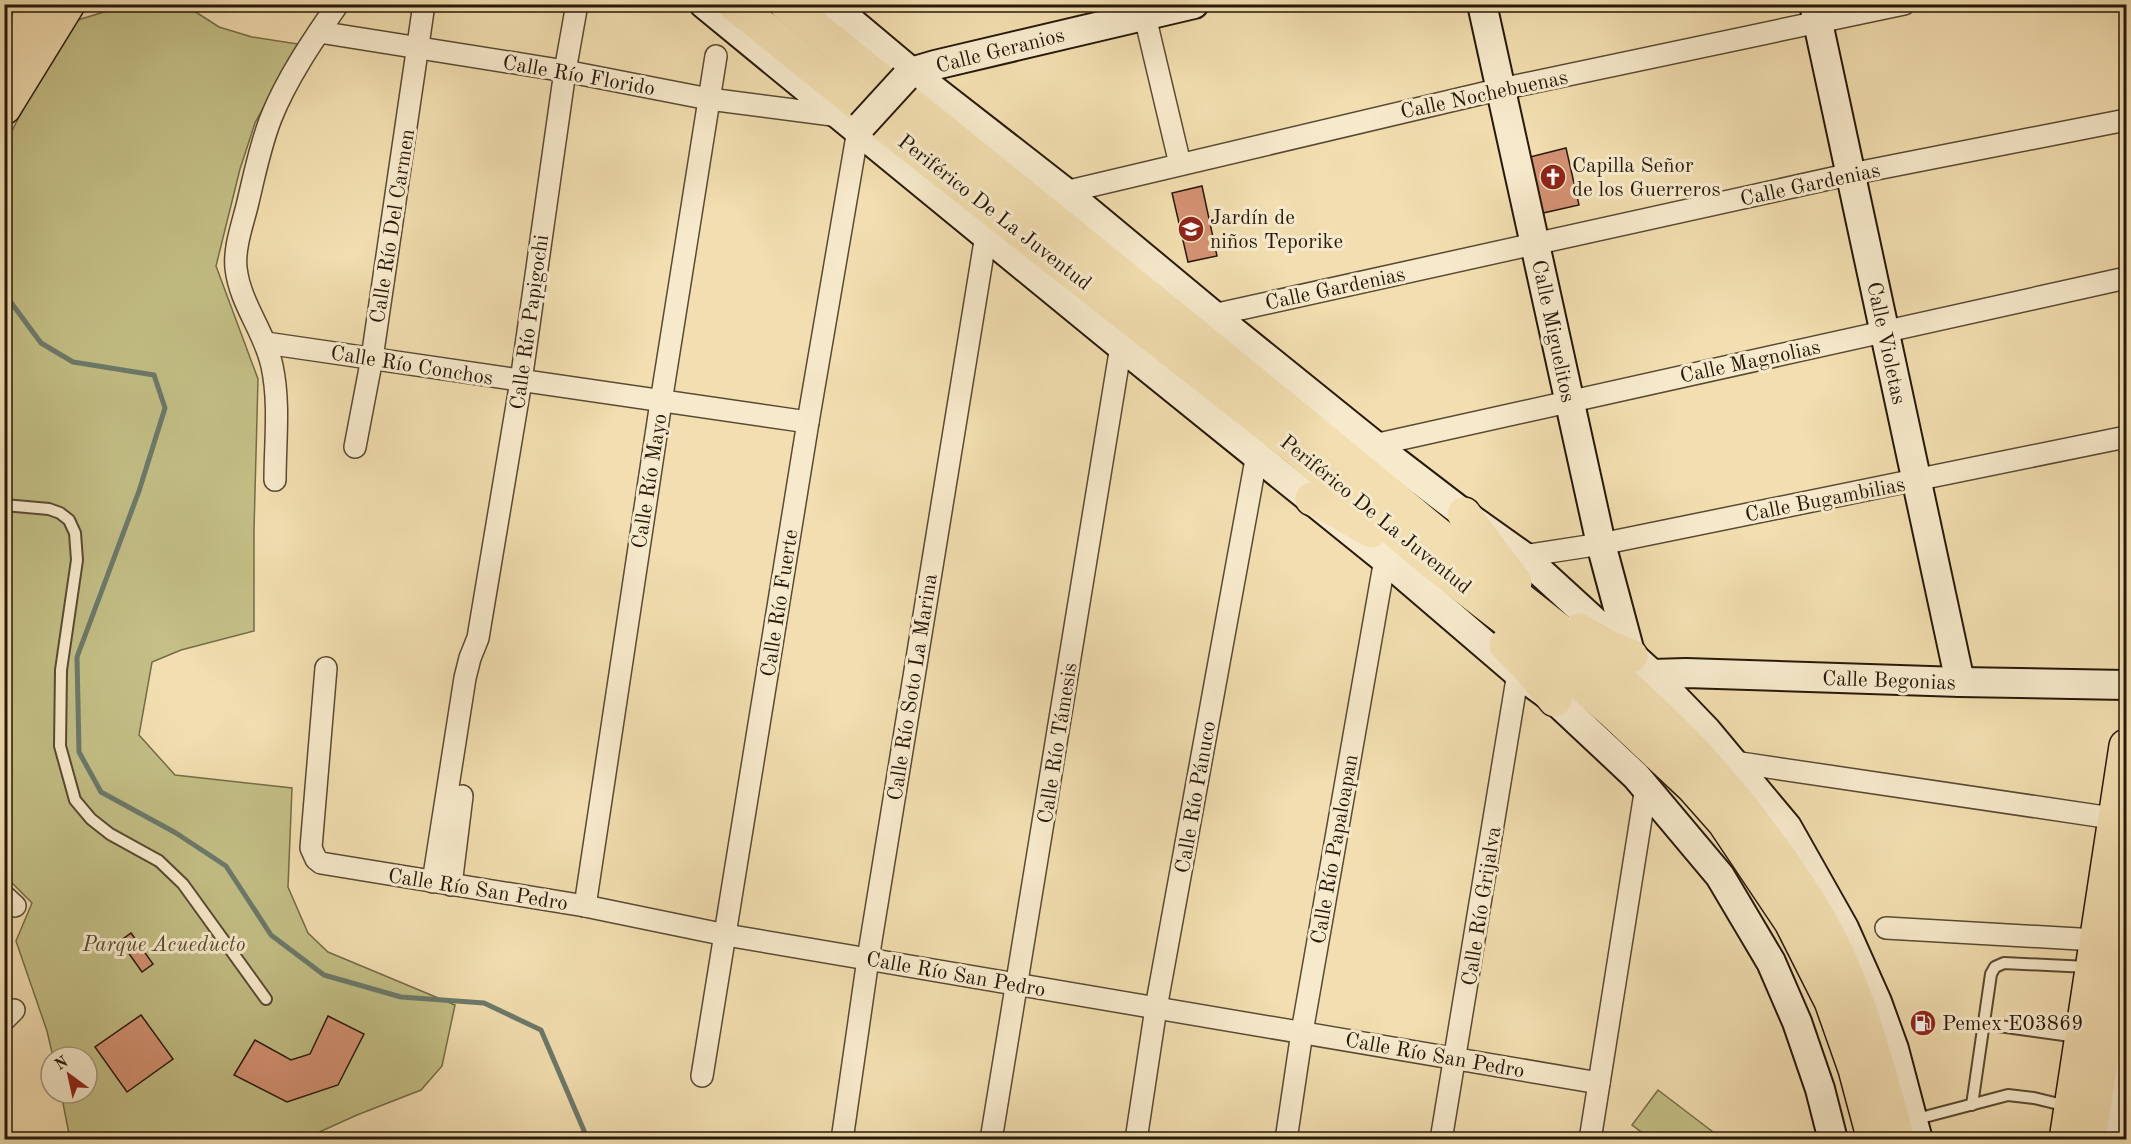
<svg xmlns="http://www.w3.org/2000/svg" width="2131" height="1144" font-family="'Old Standard TT',serif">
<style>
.green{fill:#c3bf86;stroke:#746c48;stroke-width:1.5}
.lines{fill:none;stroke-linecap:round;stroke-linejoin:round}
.stream{stroke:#6c7a6b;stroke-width:5}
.building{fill:#d49273;stroke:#261809;stroke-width:1.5}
.lane-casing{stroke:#594a33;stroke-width:14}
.street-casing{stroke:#594a33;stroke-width:24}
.secondary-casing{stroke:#261809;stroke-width:32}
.primary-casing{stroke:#261809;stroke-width:36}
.highway-casing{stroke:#261809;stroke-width:36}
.lane{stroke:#f7eacc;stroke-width:10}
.street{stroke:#f7eacc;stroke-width:21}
.secondary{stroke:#f7eacc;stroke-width:28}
.primary{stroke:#f2deb0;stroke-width:33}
.highway{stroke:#f2deb0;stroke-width:33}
.secondary-bridge-casing{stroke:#261809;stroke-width:32;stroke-linecap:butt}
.secondary-bridge{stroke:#f7eacc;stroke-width:28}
.labels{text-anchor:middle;stroke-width:6;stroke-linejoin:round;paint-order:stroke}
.street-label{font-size:21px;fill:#261809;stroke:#f7eacc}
.poi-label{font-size:21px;fill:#261809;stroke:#f7eacc;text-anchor:start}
.park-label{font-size:21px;font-style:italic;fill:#554a2e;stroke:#f7eacc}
</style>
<rect width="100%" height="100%" fill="#f2deb0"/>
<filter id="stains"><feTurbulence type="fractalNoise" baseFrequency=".00333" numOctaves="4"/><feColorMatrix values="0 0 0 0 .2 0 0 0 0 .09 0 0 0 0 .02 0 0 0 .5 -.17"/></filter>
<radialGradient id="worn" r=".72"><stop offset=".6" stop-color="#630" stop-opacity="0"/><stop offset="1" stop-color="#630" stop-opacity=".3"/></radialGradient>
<g class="green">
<path d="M 127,5 L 185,5 L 219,27 L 252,37 L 298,44 L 255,123 L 240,169 L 216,266 L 258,379 L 254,530 L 254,631 L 181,650 L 152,662 L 139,735 L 175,775 L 292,788 L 288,887 L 308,933 L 328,952 L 455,1005 L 442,1066 L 421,1090 L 357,1115 L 304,1139 L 70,1139 L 61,1093 L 87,1093 L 87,1057 L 53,1057 L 47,1031 L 16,941 L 32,903 L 5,876 L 4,146 L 68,23 Z"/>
<path d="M 1658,1090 L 1717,1135 L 1713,1139 L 1651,1139 L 1632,1125 Z"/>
</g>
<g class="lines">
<path class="stream" d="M 4,293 L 41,343 L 73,362 L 154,375 L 165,408 L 139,491 L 77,657 L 79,752 L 101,792 L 176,833 L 226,866 L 271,935 L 324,975 L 401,997 L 484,1003 L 541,1030 L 588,1140"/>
</g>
<g class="building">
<path d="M 1566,148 L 1579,205 L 1543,213 L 1530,157 Z"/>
<path d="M 1202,186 L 1217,256 L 1188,262 L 1172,193 Z"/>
<path d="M 131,933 L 153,964 L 142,972 L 120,941 Z"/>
<path d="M 141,1015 L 173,1059 L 127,1092 L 95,1047 Z"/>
<path d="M 328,1016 L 364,1034 L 338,1085 L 287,1102 L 234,1075 L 255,1040 L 291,1060 L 310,1054 Z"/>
</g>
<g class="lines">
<defs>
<g id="lane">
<path d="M 4,505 L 49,509 L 60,513 L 69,520 L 75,533 L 77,560 L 61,670 L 60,746 L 75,800 L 91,819 L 110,834 L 159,861 L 183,884 L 266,999"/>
<path d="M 1984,1024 L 2078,1037"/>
<path d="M 1972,1105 L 1991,974 L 1995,967 L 2004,963 L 2088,967"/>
<path d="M 1913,1120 L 2008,1095 L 2034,1098 L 2067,1106"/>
</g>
<g id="street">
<path d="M 1142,4 L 1180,164"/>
<path d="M 319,32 L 565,71 L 709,99 L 840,116"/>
<path d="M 1065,192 L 1501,89 L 1904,4"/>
<path d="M 1213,315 L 1851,174 L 2126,120"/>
<path d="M 266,343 L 808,422"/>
<path d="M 1374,445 L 2126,278"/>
<path d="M 355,447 L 372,358 L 424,4"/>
<path d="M 275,480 C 275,443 280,403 272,366 C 265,332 240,304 236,268 C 234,248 242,226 247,206 C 254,177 260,146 271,118 C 287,78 313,40 338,4"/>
<path d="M 1523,556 L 1601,544 L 2126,437"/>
<path d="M 326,668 L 311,848 L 316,859 L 321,863 L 585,906 L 726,935 L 1599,1083"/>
<path d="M 1734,762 L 2125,820"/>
<path d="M 433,882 L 465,678 L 470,658 L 478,638 L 521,381 L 565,71 L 577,4"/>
<path d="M 451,885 L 462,796"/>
<path d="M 4,896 L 15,906"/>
<path d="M 585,906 L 661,402 L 716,56"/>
<path d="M 1886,928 L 2096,940"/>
<path d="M 4,1020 L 14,1010"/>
<path d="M 702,1076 L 808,422 L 858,130"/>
<path d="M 842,1140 L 868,959 L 986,235"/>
<path d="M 991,1140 L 1121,346"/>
<path d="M 1136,1140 L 1156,1008 L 1257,454"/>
<path d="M 1286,1140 L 1302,1032 L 1385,559"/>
<path d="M 1441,1140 L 1518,673"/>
<path d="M 1590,1140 L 1646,787"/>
<path d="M 2107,1140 L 2126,1013"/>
</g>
<g id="secondary">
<path d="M 704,4 L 1121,346 L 1385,559 L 1518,673 L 1555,700 L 1636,776 L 1720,876 L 1771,962 L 1797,1022 L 1820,1089 L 1833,1140"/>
<path d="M 830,4 L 911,72 L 1065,192 L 1213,315 L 1374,445 L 1464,514 L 1523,556 L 1652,674 L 1706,730 L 1787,827 L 1844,928 L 1877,1002 L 1894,1049 L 1918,1140"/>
<path d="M 1482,4 L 1601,544 L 1631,656"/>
<path d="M 1814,4 L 1960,682"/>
<path d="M 905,78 L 911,72 L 935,65 L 1194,4"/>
<path d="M 1652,674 L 1686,673 L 1960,682 L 2126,685"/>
</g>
<g id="primary">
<path d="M 13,71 L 33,4"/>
<path d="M 4,108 L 68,4"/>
<path d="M 2066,1140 L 2126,746"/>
<path d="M 2089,1140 L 2126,896"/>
</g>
<g id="highway">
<path d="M 734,4 L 878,120 L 1297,449 L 1441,569 L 1508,621 L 1612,711 L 1693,787 L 1724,822 L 1791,922 L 1831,1001 L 1855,1069 L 1874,1140"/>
<path d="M 786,4 C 997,175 1209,344 1418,518 C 1497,584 1582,643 1657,715 C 1714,769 1763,831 1806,897 C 1854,971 1875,1056 1898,1140"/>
<path d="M 1312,499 L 1328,506 L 1371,531"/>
<path d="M 1464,514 L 1515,582"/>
<path d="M 1579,630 L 1609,647 L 1631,656"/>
<path d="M 1506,645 L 1529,668 L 1555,700"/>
</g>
</defs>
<use href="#lane" class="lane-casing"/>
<use href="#street" class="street-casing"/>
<use href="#secondary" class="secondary-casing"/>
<use href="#primary" class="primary-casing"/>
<use href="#highway" class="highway-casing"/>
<use href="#lane" class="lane"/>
<use href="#street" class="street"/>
<use href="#secondary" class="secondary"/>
<use href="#primary" class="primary"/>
<use href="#highway" class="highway"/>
<defs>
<path id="secondary-bridge" d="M 862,125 L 905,78"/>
</defs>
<use href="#secondary-bridge" class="secondary-bridge-casing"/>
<use href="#secondary-bridge" class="secondary-bridge"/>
</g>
<defs>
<symbol id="church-disc" viewBox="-11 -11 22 22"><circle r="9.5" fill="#8f2418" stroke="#f7eacc"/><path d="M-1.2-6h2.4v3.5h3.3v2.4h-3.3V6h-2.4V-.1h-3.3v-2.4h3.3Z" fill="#fff"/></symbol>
<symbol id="school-disc" viewBox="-11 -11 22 22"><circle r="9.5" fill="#8f2418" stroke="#f7eacc"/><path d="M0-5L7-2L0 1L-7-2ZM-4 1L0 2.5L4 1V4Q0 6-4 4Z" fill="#fff"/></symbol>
<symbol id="fuel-disc" viewBox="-11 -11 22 22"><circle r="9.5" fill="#8f2418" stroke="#f7eacc"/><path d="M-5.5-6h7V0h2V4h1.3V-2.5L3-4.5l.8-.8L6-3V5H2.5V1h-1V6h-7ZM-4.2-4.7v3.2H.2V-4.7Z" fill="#fff"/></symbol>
</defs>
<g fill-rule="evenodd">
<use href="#church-disc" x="1538" y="162" width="30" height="30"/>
<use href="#school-disc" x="1176" y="214" width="30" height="30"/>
<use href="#fuel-disc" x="1908" y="1008" width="30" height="30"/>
</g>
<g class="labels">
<g class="street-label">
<text transform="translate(1000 50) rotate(-14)" y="7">Calle Geranios</text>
<text transform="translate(579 75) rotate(10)" y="7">Calle Río Florido</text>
<text transform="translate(1484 94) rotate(-12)" y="7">Calle Nochebuenas</text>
<text transform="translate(1810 184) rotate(-12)" y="7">Calle Gardenias</text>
<text transform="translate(995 212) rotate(38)" y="7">Periférico De La Juventud</text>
<text transform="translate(392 226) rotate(-81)" y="7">Calle Río Del Carmen</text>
<text transform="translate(1335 288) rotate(-12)" y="7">Calle Gardenias</text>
<text transform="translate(529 322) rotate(-82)" y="7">Calle Río Papigochi</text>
<text transform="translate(1554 331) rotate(78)" y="7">Calle Miguelitos</text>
<text transform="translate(1887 343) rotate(78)" y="7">Calle Violetas</text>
<text transform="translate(1750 361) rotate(-12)" y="7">Calle Magnolias</text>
<text transform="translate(412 365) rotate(9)" y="7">Calle Río Conchos</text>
<text transform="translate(649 481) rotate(-81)" y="7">Calle Río Mayo</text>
<text transform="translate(1825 499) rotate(-11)" y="7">Calle Bugambilias</text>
<text transform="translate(1376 514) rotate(39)" y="7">Periférico De La Juventud</text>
<text transform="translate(779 603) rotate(-81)" y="7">Calle Río Fuerte</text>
<text transform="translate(1889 680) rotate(2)" y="7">Calle Begonias</text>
<text transform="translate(912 687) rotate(-81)" y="7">Calle Río Soto La Marina</text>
<text transform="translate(1057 743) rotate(-81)" y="7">Calle Río Támesis</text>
<text transform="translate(1195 797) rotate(-80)" y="7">Calle Río Pánuco</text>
<text transform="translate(1334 849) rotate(-80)" y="7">Calle Río Papaloapan</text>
<text transform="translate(478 889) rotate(9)" y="7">Calle Río San Pedro</text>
<text transform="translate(1481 906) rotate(-81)" y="7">Calle Río Grijalva</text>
<text transform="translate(956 974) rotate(10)" y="7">Calle Río San Pedro</text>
<text transform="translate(1435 1055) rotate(10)" y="7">Calle Río San Pedro</text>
</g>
<g class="poi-label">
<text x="1572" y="172">Capilla Señor<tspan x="1572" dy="24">de los Guerreros</tspan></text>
<text x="1210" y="224">Jardín de<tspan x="1210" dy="24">niños Teporike</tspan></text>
<text x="1942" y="1030">Pemex E03869</text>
</g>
<g class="park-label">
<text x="164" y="951">Parque Acueducto</text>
</g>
</g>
<rect width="2131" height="1144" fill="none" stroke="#f2deb0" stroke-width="24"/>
<rect x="6" y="6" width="2119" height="1132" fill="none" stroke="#261809" stroke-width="3"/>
<rect x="12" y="12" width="2107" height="1120" fill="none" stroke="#261809" stroke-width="1.5"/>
<g transform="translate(69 1075) rotate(327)"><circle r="28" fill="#f7eacc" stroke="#a3967e" stroke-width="1.5"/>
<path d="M0-4.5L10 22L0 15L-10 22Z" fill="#8f2418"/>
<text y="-9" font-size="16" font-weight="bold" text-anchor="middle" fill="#261809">N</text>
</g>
<rect width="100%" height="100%" filter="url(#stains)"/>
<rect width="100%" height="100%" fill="url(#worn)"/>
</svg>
